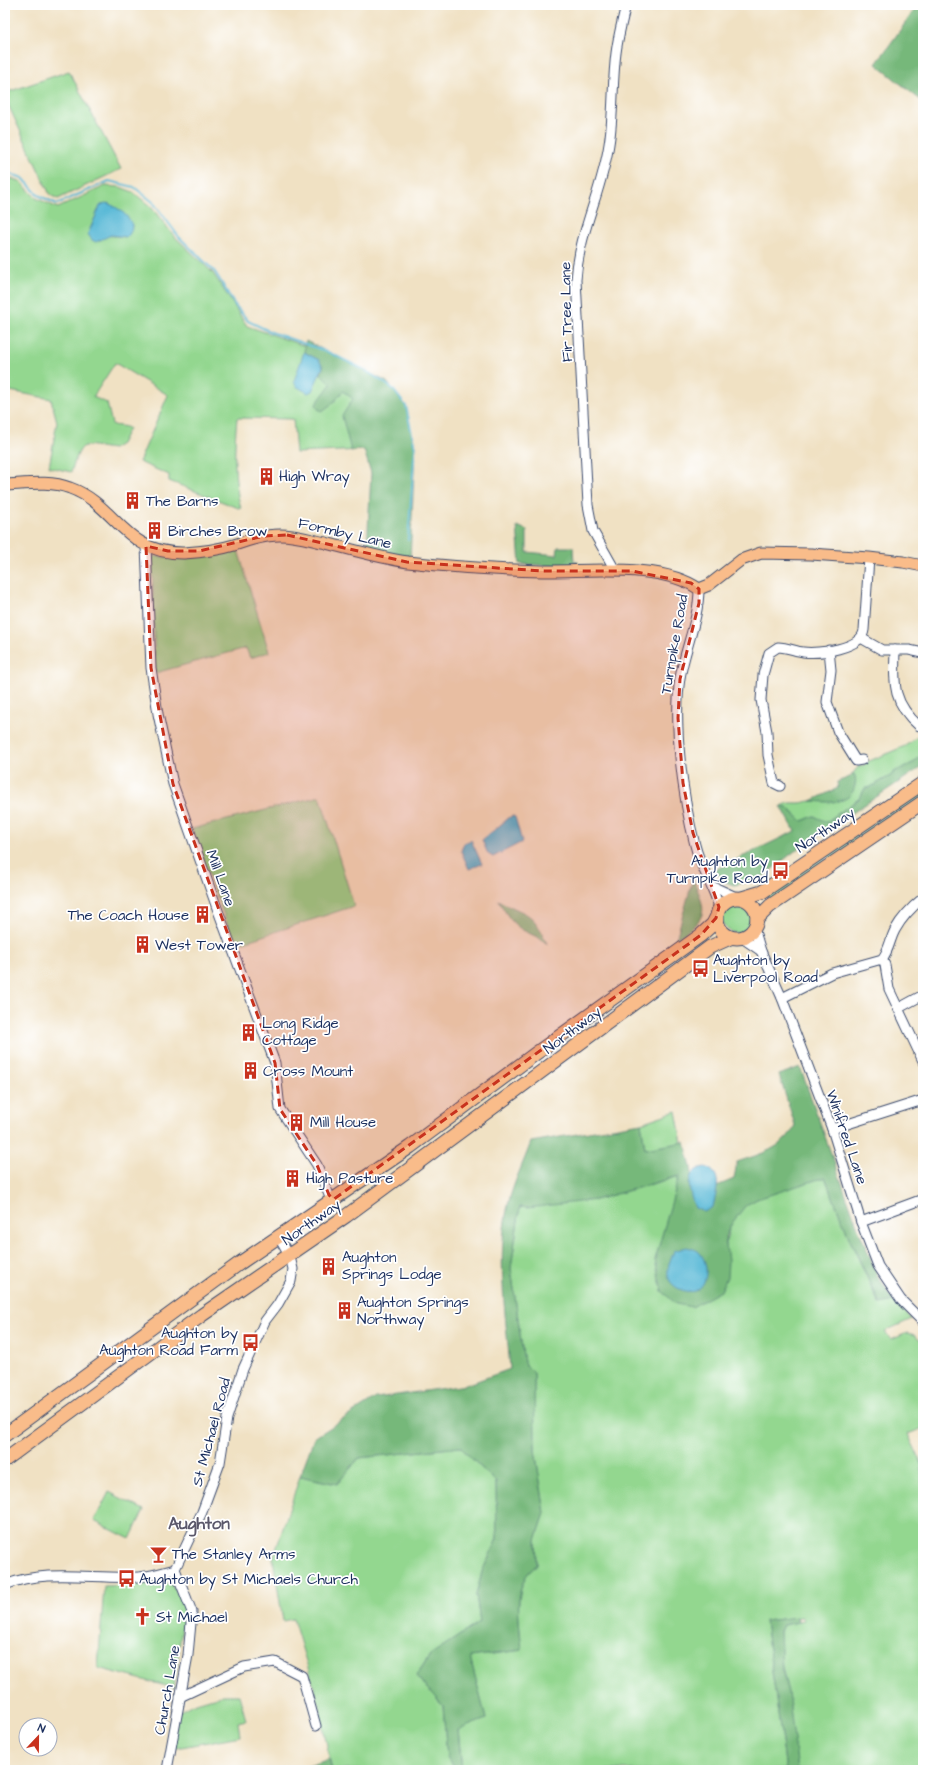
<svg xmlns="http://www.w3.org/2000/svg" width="928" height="1775" font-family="'Architects Daughter',sans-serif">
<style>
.green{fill:#93d78f;stroke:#578376;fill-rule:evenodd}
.forest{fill:#76b87a;stroke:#48746c}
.water{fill:#57b8d6;stroke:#39749a}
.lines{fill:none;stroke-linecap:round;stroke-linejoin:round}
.stream{stroke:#57b8d6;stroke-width:2}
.minor-casing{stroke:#3b4a6d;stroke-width:11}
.major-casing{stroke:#3b4a6d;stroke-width:13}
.highway-casing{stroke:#3b4a6d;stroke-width:15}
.minor{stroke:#fff;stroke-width:9}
.major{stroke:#f9bc8a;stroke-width:11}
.highway{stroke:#f9bc8a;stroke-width:13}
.marked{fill:#c8321e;fill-opacity:0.2;stroke:#c8321e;stroke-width:3;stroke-dasharray:8 5;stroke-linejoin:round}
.labels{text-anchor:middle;stroke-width:3.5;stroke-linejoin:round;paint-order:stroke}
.street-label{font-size:15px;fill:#1b2f5e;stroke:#fff}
.poi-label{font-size:15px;fill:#1b2f5e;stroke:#fff;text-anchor:start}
.quarter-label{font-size:17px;font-weight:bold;fill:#5b586b;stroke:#fff}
</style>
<rect width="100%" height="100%" fill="#fff"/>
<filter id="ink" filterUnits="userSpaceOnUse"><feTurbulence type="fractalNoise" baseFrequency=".025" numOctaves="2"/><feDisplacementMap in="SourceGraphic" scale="8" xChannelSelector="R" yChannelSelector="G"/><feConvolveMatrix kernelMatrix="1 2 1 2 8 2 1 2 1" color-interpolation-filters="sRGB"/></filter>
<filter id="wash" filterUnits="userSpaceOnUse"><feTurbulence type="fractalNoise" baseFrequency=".012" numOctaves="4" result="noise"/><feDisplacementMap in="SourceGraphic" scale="16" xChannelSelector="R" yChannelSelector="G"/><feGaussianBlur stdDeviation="0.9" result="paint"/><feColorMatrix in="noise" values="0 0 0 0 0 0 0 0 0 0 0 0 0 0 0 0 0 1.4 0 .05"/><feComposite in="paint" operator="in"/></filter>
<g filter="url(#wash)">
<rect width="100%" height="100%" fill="#f0e1c3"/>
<g class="green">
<path d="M 69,71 L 121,169 L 58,199 L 50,195 L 5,98 L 5,93 Z"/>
<path d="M 5,177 L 20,181 L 36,198 L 58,208 L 105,186 L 120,187 L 133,192 L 151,207 L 175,237 L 213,273 L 247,326 L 305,346 L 354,370 L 407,448 L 296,453 L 293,419 L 237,418 C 234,448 233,479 241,509 L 169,481 L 169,475 L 139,462 L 168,395 L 115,363 L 93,397 L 107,403 L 112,424 C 117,427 123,425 129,428 L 121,444 L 113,449 C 81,445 83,438 71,472 L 49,467 L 57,422 L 51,399 L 5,390 ZM 108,203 L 126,216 L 132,226 L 127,237 L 88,234 L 100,206 Z"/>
<path d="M 238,550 L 269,652 L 250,658 L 246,648 L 155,673 L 152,556 C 185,559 206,557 238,550 Z"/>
<path d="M 923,735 L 923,754 L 913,763 L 894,772 L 892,775 L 869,788 L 865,788 L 860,798 L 826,822 L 814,816 L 802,821 L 787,807 L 781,806 C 789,802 791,803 799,803 C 803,803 807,801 812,801 C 828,800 833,805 849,796 L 855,776 L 853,773 L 859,766 L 864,765 L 867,762 L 905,746 L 917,737 Z"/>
<path d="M 923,789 L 923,797 L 831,860 L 827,854 Z"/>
<path d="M 320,796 L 354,906 L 235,945 L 192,829 Z"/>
<path d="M 823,856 L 827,862 L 770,901 L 766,894 Z"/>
<circle cx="737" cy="918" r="15"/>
<path d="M 676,1111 L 682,1143 L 645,1149 L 641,1123 Z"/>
<path d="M 680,1176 L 655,1260 L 659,1275 L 726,1248 C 725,1233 734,1215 746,1205 C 759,1195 806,1183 825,1177 L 850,1240 L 879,1304 L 894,1301 L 912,1319 L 885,1331 L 891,1340 L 907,1333 L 915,1335 L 923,1342 L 923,1428 L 908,1434 L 923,1466 L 920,1468 L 923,1474 L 923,1770 L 798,1770 C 794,1745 791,1719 788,1694 C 785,1676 773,1641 783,1625 L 804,1621 L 802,1617 L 765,1621 L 786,1770 L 462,1770 L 458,1729 L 486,1719 L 470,1657 L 522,1650 C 520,1627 514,1599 525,1578 C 527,1573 534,1568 537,1564 L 536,1540 L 545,1513 L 535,1450 L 534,1373 L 524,1363 L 511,1268 L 520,1207 L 595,1200 Z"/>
<path d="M 460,1447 L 496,1482 L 497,1539 L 482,1572 L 476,1595 L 480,1622 L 430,1655 L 416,1676 L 443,1706 L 447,1757 L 456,1770 L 332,1770 L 317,1697 L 293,1619 L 283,1621 L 273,1559 L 300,1476 L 337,1484 L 359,1458 Z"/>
<path d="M 109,1492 L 144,1510 L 130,1539 L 94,1521 Z"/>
<path d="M 170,1583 L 185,1603 L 174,1688 L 98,1668 L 104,1586 Z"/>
<path d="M 223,1695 L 239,1695 L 246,1720 L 238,1722 L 240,1736 L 171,1749 L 178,1712 L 193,1704 Z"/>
</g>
<g class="forest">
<path d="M 918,5 L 923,5 L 923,102 L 876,64 Z"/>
<path d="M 306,341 L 387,382 L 406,406 L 415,448 L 410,562 L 367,550 L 371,473 L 364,450 L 351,451 L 342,416 L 353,399 L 343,391 L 333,403 L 322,411 L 318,409 L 316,404 L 331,384 L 321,374 L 323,367 L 319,360 L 304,352 Z"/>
<path d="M 517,526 L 527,530 L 527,552 L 557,555 L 558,547 L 573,547 L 574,562 L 578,562 L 578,567 L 520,564 Z"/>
<path d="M 923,754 L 923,766 L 795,851 L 761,878 L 734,885 L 725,882 L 715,870 L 795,831 L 781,806 L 787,807 L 802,821 L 814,816 L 827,822 L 860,798 L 865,788 L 869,788 L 892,775 L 894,772 L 913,763 Z"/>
<path d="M 853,773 C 856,777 856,781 855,785 C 851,806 827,802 811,801 L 838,788 L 837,782 L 850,777 Z"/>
<path d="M 693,879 C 708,914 708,917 676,939 Z"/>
<path d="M 498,900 C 527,916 533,910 547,944 C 538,935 526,934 517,926 C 509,920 504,909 498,900 Z"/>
<path d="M 800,1067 L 858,1228 L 877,1275 L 894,1301 L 880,1304 L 850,1240 L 825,1177 L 757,1199 L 746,1205 L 732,1223 L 725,1237 L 728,1261 L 727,1277 L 721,1291 L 692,1307 L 676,1304 L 662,1291 L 655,1260 L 679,1176 L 595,1200 L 527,1208 L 520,1207 L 511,1268 L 524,1363 L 534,1373 L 535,1450 L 545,1513 L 536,1540 L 537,1564 C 534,1568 527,1573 525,1578 C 514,1599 520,1627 522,1650 L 470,1657 L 486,1719 L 458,1730 L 462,1770 L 456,1770 L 447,1757 L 443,1706 L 416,1676 L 430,1655 L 480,1622 L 476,1595 L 482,1572 L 497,1539 L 496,1482 L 460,1447 L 359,1458 L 337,1484 L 300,1476 L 314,1438 L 376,1398 L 466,1385 L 510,1369 C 506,1315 496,1258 508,1205 C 513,1183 524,1162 531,1142 L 641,1123 L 645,1149 L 685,1142 L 692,1172 L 689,1183 L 713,1207 L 717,1186 L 734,1179 L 737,1162 C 760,1154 784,1149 795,1125 L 779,1075 Z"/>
<path d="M 797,1617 L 798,1622 L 783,1625 L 780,1631 L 782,1670 L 788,1692 L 798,1770 L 786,1770 L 765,1621 Z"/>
<path d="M 329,1759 L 332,1770 L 297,1770 Z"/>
</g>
<g class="water">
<path d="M 105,203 C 114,204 130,216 132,225 C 132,230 130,234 127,237 L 111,235 L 96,242 L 92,240 L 88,234 L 100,206 Z"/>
<path d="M 304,352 L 319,360 L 323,367 L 312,391 L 308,393 L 296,386 L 294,381 Z"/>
<path d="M 513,816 L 515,817 L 522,842 L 493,857 L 488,854 L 482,840 L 510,817 Z"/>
<path d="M 471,840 L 482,864 L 469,869 L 461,851 L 464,843 Z"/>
<path d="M 705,1167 C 724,1173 716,1192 713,1207 L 704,1212 L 695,1208 C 689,1193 683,1170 705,1167 Z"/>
<path d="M 687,1247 C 690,1248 695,1249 698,1251 C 708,1260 710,1282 697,1290 C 687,1295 669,1287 668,1275 C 667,1266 671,1259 674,1251 Z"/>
</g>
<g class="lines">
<path class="stream" d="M 5,172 L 23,178 L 38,195 L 57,204 L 109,181 L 134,187 L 153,202 L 179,237 L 215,272 L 235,305 L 248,321 L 271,332 L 328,352 L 365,370 L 392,388 L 406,406 L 415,448 L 408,540"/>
</g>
</g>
<g filter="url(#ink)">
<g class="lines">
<defs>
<g id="minor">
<path d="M 146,546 L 151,668 L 158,714 L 173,784 L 217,908 L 275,1063 L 280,1109 L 317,1165 L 329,1195 L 334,1199"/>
<path d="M 615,570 L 593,531 L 588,505 L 576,280 C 579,231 602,192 609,144 C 614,114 612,83 616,53 C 618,37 622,21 626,5"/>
<path d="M 699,589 C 699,619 685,648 680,678 C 673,724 683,799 695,845 C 700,866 713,886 719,907"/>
<path d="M 861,638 L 882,650 L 909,650 L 923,653"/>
<path d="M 829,650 L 831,670 L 827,702 L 838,732 L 856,761 L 862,760"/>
<path d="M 895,650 C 894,684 892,702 919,726 L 923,726"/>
<path d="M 780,786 L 774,783 L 768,755 L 767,732 L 761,700 L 763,675 L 769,653 L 778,647 C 787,647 795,651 803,652 C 818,654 862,649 864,630 L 869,558"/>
<path d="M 712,886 L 736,897"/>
<path d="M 754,928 L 761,951 L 782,998 L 832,1129 L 861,1222 L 878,1266 L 901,1300 L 923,1322"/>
<path d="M 742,938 L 761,951"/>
<path d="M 882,959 L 885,965 L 889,989 L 923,1061"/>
<path d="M 782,998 L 832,973 L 882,959 C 889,951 890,939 895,930 C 902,917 912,907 923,898"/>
<path d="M 899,1008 L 923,995"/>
<path d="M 832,1129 L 923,1100"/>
<path d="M 861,1222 L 923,1199"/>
<path d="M 5,1585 C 47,1568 95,1580 139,1577 C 151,1576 164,1572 175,1569 L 202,1512 L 220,1463 L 227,1418 L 243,1369 L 265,1321 L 278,1304 L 291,1281 L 293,1269 L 290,1257 L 278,1236"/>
<path d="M 180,1697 L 244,1667 L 275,1662 L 302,1676 L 316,1726"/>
<path d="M 167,1770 L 188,1655 L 192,1612 L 175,1569"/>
</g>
<path id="major" d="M 5,485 C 26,484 50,480 70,488 C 117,505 123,554 184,553 C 200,552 218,550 234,545 C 249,540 264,535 280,535 C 296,535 311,540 326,543 C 353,550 381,558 408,562 C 452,567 498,570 542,571 C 587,572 661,562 699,589 L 709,585 L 741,560 L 761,553 L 811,554 L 869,558 L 903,562 L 923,566"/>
<g id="highway">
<circle cx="737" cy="918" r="20"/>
<path d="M 742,898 L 762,892 L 923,783"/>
<path d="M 757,919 L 770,906 L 923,802"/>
<path d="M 5,1435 L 240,1263 L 410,1147 L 535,1054 L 701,935 L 713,924 L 716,918"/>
<path d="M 5,1460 L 202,1315 L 346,1216 L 710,947 L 730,938"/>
</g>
</defs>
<use href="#minor" class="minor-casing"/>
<use href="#major" class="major-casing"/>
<use href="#highway" class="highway-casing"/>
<use href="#minor" class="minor"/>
<use href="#major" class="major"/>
<use href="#highway" class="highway"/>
</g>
</g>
<path class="marked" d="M 287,535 L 407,562 L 543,571 L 632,571 L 691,583 L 699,589 L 699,603 L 680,679 L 678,718 L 683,783 L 693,833 L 719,907 L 716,918 L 701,935 L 334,1199 L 329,1195 L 317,1165 L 280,1109 L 275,1063 L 173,784 L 151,668 L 146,546 L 168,551 L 199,551 L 264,536 Z"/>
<defs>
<symbol id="building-bare" viewBox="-9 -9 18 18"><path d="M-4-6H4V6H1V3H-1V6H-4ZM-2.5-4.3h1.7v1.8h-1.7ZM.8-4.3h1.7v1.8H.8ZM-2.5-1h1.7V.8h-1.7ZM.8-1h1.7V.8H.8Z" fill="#c8321e" stroke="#fff" stroke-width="2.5" paint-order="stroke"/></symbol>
<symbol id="bus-bare" viewBox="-9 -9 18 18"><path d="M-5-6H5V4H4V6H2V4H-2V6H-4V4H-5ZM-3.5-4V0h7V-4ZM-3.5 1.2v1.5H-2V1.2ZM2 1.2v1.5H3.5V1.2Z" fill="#c8321e" stroke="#fff" stroke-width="2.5" paint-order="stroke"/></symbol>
<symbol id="bar-bare" viewBox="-9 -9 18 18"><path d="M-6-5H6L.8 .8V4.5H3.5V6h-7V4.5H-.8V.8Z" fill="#c8321e" stroke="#fff" stroke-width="2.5" paint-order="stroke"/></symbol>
<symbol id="church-bare" viewBox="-9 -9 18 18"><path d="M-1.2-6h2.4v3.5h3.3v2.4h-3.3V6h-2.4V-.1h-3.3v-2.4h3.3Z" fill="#c8321e" stroke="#fff" stroke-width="2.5" paint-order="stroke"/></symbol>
</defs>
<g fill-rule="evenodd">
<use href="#building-bare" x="254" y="464" width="25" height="25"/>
<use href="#building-bare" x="120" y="488" width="25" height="25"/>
<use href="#building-bare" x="142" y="518" width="25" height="25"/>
<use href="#bus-bare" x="768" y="858" width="25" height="25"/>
<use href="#building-bare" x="190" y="902" width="25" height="25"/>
<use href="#building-bare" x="130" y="932" width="25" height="25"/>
<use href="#bus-bare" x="688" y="956" width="25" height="25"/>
<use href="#building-bare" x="236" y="1020" width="25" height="25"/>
<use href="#building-bare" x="238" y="1058" width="25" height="25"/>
<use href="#building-bare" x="284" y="1110" width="25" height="25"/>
<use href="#building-bare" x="280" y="1166" width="25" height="25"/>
<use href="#building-bare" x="316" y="1254" width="25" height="25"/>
<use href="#building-bare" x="332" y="1298" width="25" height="25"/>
<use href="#bus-bare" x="238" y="1330" width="25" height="25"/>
<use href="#bar-bare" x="146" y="1542" width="25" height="25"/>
<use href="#bus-bare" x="114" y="1566" width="25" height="25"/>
<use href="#church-bare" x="130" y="1604" width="25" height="25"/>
</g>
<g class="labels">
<g class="street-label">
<text transform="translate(566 312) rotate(-91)" y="5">Fir Tree Lane</text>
<text transform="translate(345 533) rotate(13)" y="5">Formby Lane</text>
<text transform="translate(674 644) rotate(-80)" y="5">Turnpike Road</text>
<text transform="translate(825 830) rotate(-34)" y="5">Northway</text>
<text transform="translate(221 878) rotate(70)" y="5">Mill Lane</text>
<text transform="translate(572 1030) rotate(-37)" y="5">Northway</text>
<text transform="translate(847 1137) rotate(71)" y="5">Winifred Lane</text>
<text transform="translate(311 1222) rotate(-35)" y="5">Northway</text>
<text transform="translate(211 1432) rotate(-75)" y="5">St Michael Road</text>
<text transform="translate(167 1690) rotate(-80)" y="5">Church Lane</text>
</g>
<g class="poi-label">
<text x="279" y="481">High Wray</text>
<text x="146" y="506">The Barns</text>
<text x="168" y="536">Birches Brow</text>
<text x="768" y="866" text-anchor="end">Aughton by<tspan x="768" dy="17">Turnpike Road</tspan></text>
<text x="189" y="920" text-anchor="end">The Coach House</text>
<text x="155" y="950">West Tower</text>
<text x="713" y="965">Aughton by<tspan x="713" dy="17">Liverpool Road</tspan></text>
<text x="262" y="1028">Long Ridge<tspan x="262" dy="17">Cottage</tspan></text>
<text x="263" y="1076">Cross Mount</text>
<text x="310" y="1127">Mill House</text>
<text x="306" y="1183">High Pasture</text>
<text x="342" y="1262">Aughton<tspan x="342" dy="17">Springs Lodge</tspan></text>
<text x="357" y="1307">Aughton Springs<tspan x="357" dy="17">Northway</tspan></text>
<text x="238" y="1338" text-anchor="end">Aughton by<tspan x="238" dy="17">Aughton Road Farm</tspan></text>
<text x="172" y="1559">The Stanley Arms</text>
<text x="139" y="1584">Aughton by St Michaels Church</text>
<text x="156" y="1622">St Michael</text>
</g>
<g class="quarter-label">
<text x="199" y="1529">Aughton</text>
</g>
</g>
<rect width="928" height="1775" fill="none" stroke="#fff" stroke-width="20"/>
<g transform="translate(38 1737) rotate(22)"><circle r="19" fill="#ffffff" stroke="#a4acbf"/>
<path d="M0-3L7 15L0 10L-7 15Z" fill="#c8321e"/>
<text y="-6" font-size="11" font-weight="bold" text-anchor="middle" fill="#1b2f5e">N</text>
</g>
</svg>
